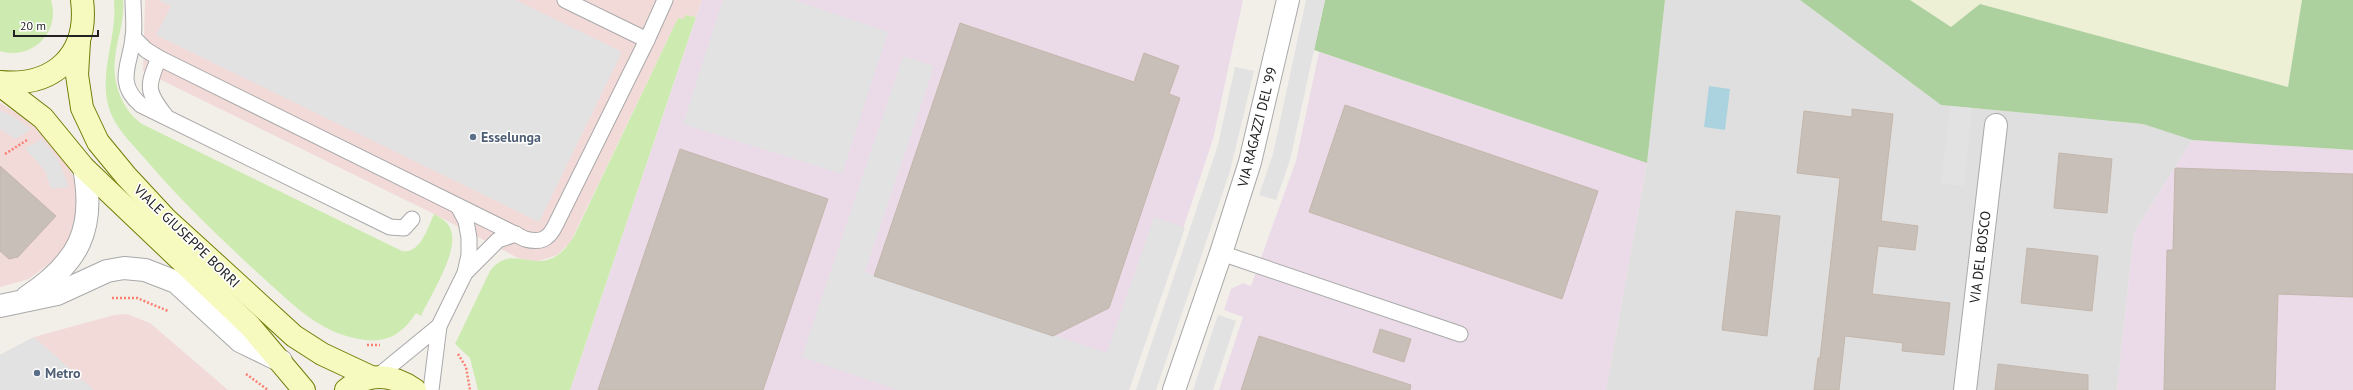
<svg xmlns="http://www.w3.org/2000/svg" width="2353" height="390" font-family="'PT Sans',sans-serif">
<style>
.residential{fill:#e0dfdf}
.commercial{fill:#f2dad9}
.industrial{fill:#ebdbe8}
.farmland{fill:#eef0d5}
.grass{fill:#cdebb0}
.forest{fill:#add19e}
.parking{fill:#e2e2e2}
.water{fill:#aad3df}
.building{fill:#c7bfb8;stroke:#c4b6ab}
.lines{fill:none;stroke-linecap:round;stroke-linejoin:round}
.lane-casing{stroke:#a9a9a9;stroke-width:17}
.street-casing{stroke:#a9a9a9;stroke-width:24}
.secondary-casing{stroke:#707d05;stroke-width:24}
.path{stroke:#fa8072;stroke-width:2.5;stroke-dasharray:2 2;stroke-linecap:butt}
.lane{stroke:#fff;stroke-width:15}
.street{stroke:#fff;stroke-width:22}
.secondary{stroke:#f7fabf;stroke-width:22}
.service-dot{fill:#5c6f8a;stroke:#fff;stroke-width:1.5}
.labels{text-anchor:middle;stroke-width:3;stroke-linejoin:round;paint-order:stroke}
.street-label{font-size:14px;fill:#222;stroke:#fff}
.service-label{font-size:14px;font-weight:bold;fill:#4e5e75;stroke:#fff;text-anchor:start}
</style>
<rect width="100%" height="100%" fill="#f2efe9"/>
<path class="residential" d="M 1665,0 L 1800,0 L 1941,105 L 2143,124 L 2192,140 L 2134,233 L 2117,390 L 1606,390 L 1647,163 Z"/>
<g class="commercial">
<path d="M 145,0 L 702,0 L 696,17 L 686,15 L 684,19 L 678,18 L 570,243 L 557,255 L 536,262 L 518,258 L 434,214 L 143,71 Z"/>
<path d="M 0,103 L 31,121 L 60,152 L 71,170 L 78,192 L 77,217 L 70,237 L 55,259 L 29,279 L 0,287 Z"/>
<path d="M 127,314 L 150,323 L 228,390 L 0,390 L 0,355 L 34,337 L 114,315 Z"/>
</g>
<g class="industrial">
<path d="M 702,0 L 1243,0 L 1213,139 L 1129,390 L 570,390 Z"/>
<path d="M 1319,52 L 1647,163 L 1606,390 L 1219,390 L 1243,317 L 1224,310 L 1231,289 L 1243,283 L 1251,286 L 1266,244 L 1296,161 Z"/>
<path d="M 2192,140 L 2353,150 L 2353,390 L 2117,390 L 2134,233 Z"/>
</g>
<path class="farmland" d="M 1910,0 L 2302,0 L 2288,87 L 1980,4 L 1951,27 Z"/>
<g class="grass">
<path d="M 0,0 L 51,0 C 61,32 32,61 0,51 Z"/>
<path d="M 114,0 L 123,0 C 125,21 117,38 115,58 C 112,83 122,110 142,124 L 402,251 C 421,254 428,227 434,214 C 441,218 447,221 450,228 C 461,249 430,296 421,316 L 416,313 C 397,343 375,345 343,335 C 310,324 285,297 260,275 C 220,238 182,202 147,161 C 135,147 120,133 112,116 C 95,77 118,40 114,0 Z"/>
<path d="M 685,15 L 696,17 L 570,390 L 478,390 L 470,358 L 455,344 L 490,271 C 515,237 543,288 574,236 L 678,18 L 684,19 Z"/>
</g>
<g class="forest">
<path d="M 1325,0 L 1665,0 L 1647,163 L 1314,50 Z"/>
<path d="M 1800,0 L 1910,0 L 1951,27 L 1980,4 L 2288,87 L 2302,0 L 2353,0 L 2353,150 L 2192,140 L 2143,124 L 1941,105 Z"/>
</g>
<g class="parking">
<path d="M 158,0 L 516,0 L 622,52 L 539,222 L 156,35 L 171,6 Z"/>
<path d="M 723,0 L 794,0 L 888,32 L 842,174 L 683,124 Z"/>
<path d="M 1306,0 L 1325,0 L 1290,160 L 1276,200 L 1259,195 L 1273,154 Z"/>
<path d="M 903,56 L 934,66 L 865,272 L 1107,353 L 1154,217 L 1185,228 L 1129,390 L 898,390 L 802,357 Z"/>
<path d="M 1235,67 L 1254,71 L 1230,171 L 1156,390 L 1136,390 L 1218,145 Z"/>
<path d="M 1950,106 L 1972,108 L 1964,186 L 1941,184 Z"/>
<path d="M 0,110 L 14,117 L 31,129 L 16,139 L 0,129 Z"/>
<path d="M 42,139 L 58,159 L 69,187 L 51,189 L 45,171 L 25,148 Z"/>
<path d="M 1218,315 L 1236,321 L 1213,390 L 1193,390 Z"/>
<path d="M 34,337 L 94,390 L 0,390 L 0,355 Z"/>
</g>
<path class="water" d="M 1709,86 L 1730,89 L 1725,130 L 1704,127 Z"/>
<g class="building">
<path d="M 960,23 L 1134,82 L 1144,53 L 1179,66 L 1169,94 L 1180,98 L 1109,308 L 1053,336 L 874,276 Z"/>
<path d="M 1345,105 L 1598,191 L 1562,299 L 1309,212 Z"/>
<path d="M 1852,109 L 1893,114 L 1881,221 L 1918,226 L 1915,250 L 1878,246 L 1872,294 L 1950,303 L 1944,355 L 1902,351 L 1903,343 L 1845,336 L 1839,390 L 1814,390 L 1818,358 L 1820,358 L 1840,178 L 1797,173 L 1804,111 L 1852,117 Z"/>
<path d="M 680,149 L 828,199 L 763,390 L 598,390 Z"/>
<path d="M 2059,153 L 2112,159 L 2107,213 L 2054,208 Z"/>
<path d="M 0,166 L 56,216 L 18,257 L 9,259 L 0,251 Z"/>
<path d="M 2175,168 L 2353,174 L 2353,297 L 2278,294 L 2275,390 L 2164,390 L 2167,250 L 2173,250 Z"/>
<path d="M 1736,211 L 1780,216 L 1767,336 L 1722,330 Z"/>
<path d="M 2027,248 L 2098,256 L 2092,311 L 2021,303 Z"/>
<path d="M 1380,329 L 1411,339 L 1404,362 L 1373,352 Z"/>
<path d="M 1259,336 L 1411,385 L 1410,390 L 1241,390 Z"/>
<path d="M 1998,364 L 2088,375 L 2088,390 L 1995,390 Z"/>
</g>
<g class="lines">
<defs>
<g id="lane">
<path d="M 133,0 C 133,12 135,26 133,38 C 130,65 115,83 141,105 L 390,227 L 404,228 L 412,219"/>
<path d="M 565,0 L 647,40"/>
<path d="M 133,37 L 146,50 L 159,58 L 525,239 C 540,243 548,240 555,226 L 647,40 L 665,0"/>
<path d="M 159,58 C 147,86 146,91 165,115"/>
<path d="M 1221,253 L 1460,334"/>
<path d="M 465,273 L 498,240 L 516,234"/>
<path d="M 378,376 L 439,326 L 465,273 L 469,255 L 469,238 L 466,221 L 458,206"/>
<path d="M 431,390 L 439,326"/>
</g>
<g id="street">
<path d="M 27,297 C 78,263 96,230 84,168"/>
<path d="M 0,306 L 57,294 L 107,271 L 124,268 L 145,270 L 176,282 L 240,341 L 281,361"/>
<path d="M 1174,390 L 1221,253 L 1250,162 L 1288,0"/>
<path d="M 1965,390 L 1996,125"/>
</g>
<g id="secondary">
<path d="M 79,41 L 77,75 L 82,108 L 98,142 L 126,176 L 165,218 L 294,336 L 322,354 L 371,377"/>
<path d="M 0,82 C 54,87 89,55 82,0"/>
<path d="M 0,85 L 43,118 L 84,168 L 250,326 L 304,390"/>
<path d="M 346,390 C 368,372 393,374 415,390"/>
</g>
</defs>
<use href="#lane" class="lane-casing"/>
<use href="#street" class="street-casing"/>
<use href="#secondary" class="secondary-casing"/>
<g class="path">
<path d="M 5,154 L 27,140"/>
<path d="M 112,298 L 137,298 L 168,311"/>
<path d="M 367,345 L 380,345"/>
<path d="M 458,354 L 466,367 L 470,390"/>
<path d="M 246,374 L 268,390"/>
</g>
<use href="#lane" class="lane"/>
<use href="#street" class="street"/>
<use href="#secondary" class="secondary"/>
</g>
<g class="service-dot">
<circle cx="473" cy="137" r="4"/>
<circle cx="37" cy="373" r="4"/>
</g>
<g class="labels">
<g class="street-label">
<text transform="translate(1257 127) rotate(-76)" y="5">VIA RAGAZZI DEL '99</text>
<text transform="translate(187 236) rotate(44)" y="5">VIALE GIUSEPPE BORRI</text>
<text transform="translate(1980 257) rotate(-83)" y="5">VIA DEL BOSCO</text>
</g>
<g class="service-label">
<text x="481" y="142">Esselunga</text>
<text x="45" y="378">Metro</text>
</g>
</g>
<path d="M14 30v6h84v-6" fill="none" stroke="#222222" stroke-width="2"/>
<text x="20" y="30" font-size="12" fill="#222222" stroke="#ffffff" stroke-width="3" paint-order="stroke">20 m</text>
</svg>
